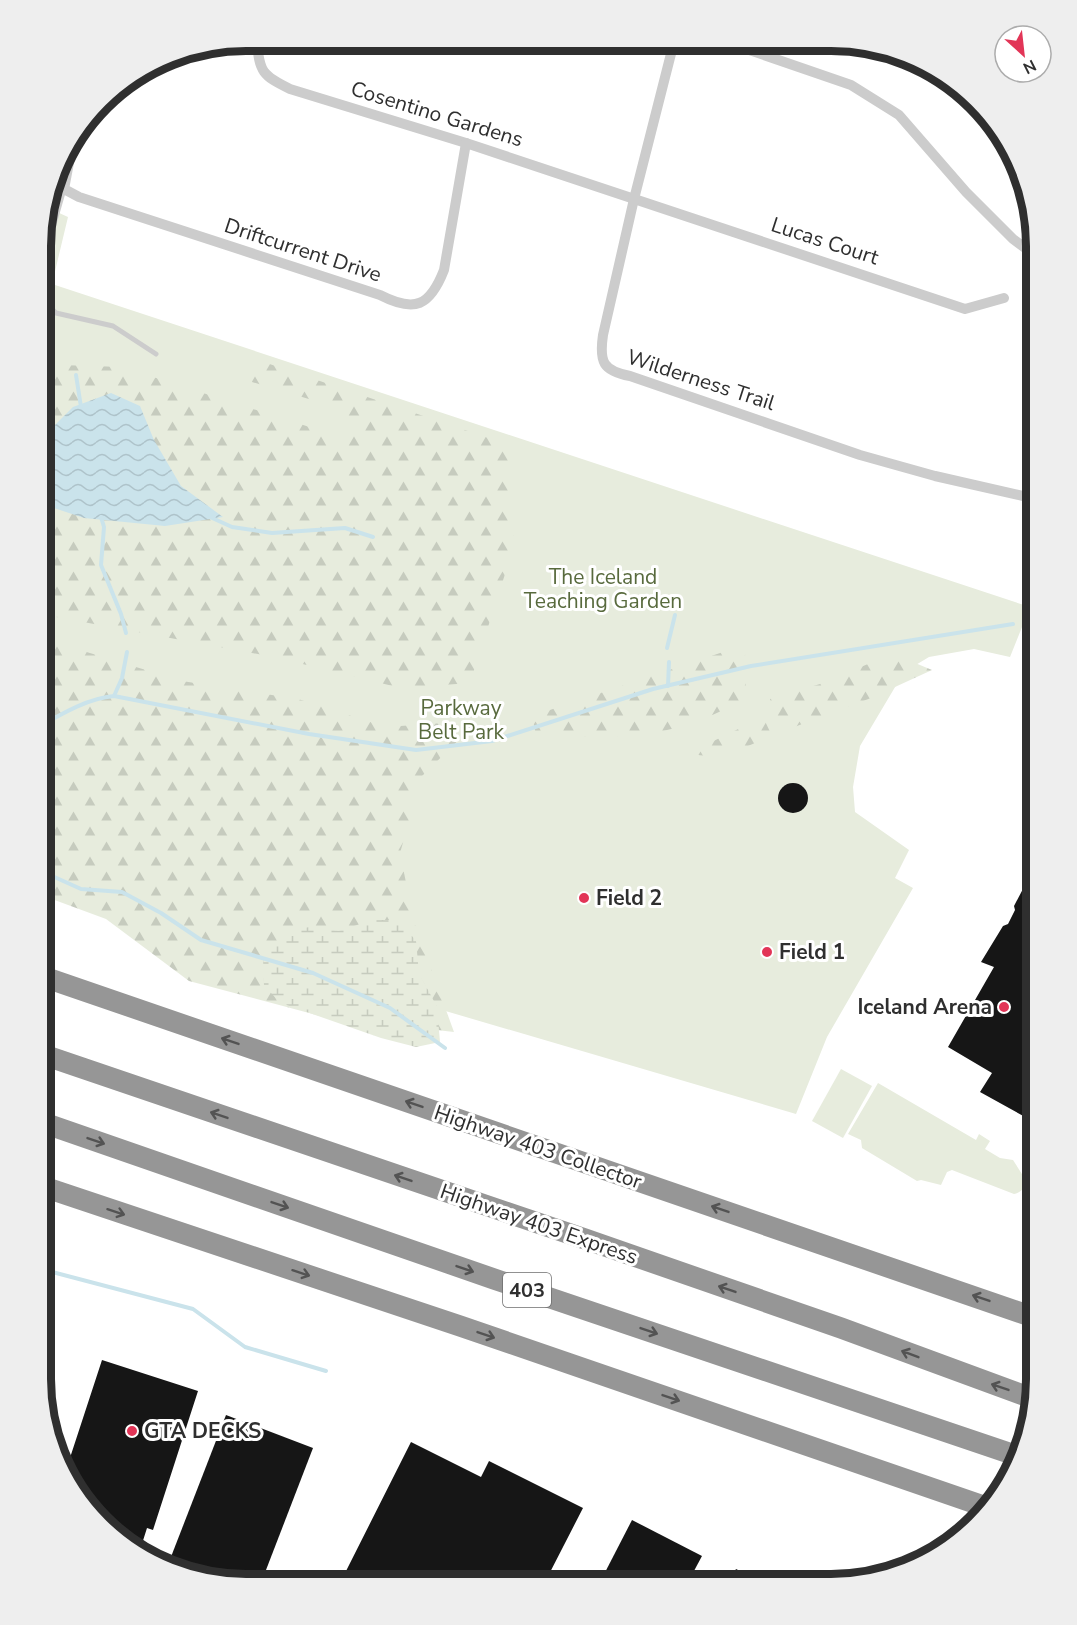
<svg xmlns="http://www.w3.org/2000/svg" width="1077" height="1625" font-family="'Nunito Sans',sans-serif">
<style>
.green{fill:#e7ecdd}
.forest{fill:url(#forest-firs)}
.wetland{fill:url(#wetland-marsh)}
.water{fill:url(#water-waves)}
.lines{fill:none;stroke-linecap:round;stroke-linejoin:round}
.stream{stroke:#cae3eb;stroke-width:4}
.building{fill:#161616}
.service{stroke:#ccc;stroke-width:5}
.minor{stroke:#ccc;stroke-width:10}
.motorway{stroke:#969696;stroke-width:21}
.oneway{stroke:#535353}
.poi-dot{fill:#e23557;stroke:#fff;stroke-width:2}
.labels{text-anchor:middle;stroke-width:6;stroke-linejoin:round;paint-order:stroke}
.shield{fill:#fff;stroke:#6d6d6d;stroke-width:1.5}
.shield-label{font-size:20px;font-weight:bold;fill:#2f2f2f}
.street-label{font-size:21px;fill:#2f2f2f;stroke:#fff}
.park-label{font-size:21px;fill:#586a3d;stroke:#fff}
.poi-label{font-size:21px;font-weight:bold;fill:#2f2f2f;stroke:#fff;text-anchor:start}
.rim{fill:none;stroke:#2f2f2f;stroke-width:8}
</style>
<defs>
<pattern id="forest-firs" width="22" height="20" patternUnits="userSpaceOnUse" patternTransform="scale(1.5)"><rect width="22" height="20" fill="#e7ecdd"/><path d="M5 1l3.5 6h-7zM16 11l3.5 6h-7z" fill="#c6cbbe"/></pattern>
<pattern id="wetland-marsh" width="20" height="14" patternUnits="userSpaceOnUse" patternTransform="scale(1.5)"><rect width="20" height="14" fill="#e7ecdd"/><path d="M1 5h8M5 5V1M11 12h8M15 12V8" fill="none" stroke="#c6cbbe"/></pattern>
<pattern id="water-waves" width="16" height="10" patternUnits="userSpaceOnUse" patternTransform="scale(1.5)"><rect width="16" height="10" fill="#cae3eb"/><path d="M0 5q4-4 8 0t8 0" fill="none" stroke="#aec3ca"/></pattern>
</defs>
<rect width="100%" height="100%" fill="#fff"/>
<g class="green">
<path d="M 46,207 L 68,217 L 52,284 L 1030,607 L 1010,657 L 974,649 L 929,657 L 904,672 L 860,746 L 853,787 L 855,812 L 909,850 L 895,878 L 913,888 L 827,1037 L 796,1114 L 374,990 L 41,869 L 42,219 Z"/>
<path d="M 841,1069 L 872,1086 L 843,1138 L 812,1121 Z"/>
<path d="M 878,1083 L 976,1140 L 979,1134 L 990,1141 L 985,1149 L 1000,1158 L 1013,1160 L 1027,1182 C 1025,1188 1020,1193 1014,1194 L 952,1170 L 947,1172 L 941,1185 L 921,1180 L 917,1181 L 862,1148 L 861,1140 L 848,1134 Z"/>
</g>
<g class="forest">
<path d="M 252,358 L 512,446 L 514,546 L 470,683 L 401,688 L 274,657 L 56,617 L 42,607 L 42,416 L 60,365 L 122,367 L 350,440 L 342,409 L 252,382 Z"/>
<path d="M 42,641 L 80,650 L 182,681 L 298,699 L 386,727 L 444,723 L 485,714 L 422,776 L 400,853 L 414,922 L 454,1032 L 324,1017 L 189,981 L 106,919 L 41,895 Z"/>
<path d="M 735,648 L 745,653 L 746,699 C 731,706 716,714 700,720 C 648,741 591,737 536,735 L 532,716 Z"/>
<path d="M 908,660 L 932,670 L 871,698 L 781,732 L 770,699 L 820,684 L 868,664 Z"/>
<path d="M 763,717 L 772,736 C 750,745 717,761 694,754 L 695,750 Z"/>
</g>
<path class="wetland" d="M 373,920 L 399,920 L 416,941 L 419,973 L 437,1007 L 440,1042 L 416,1047 L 381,1038 L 281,1003 L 264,986 L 263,957 L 286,931 L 316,926 L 338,931 Z"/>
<path class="water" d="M 111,393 L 140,406 L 154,440 L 181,486 L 223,517 L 165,526 L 84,518 L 42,504 L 42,438 L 73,407 Z"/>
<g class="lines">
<g class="stream">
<path d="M 76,375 L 81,407"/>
<path d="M 101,517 L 104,527 L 101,565 L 121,614 L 126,633"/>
<path d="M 210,517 L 232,527 L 272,533 L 345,528 L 373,537"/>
<path d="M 667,648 L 675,615"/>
<path d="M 668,686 L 669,662"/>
<path d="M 114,696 L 122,678 L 127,652"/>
<path d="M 42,725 C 63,713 89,698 114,696 L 309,734 L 416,750 L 492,741 L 653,689 L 751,666 L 1013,624"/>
<path d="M 41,871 L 81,889 L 122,892 L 161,913 L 201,940 L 313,973 L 390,1008 L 445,1048"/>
<path d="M 41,1269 L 193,1309 L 245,1347 L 326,1371"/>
</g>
</g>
<g class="building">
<circle cx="793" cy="798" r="15"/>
<path d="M 1036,864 L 1036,1123 L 980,1092 L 992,1073 L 948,1047 L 994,967 L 981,962 L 1003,926 L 1008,924 L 1015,910 L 1014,906 Z"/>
<path d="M 102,1360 L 198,1391 L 153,1530 L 147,1528 L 140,1550 L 121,1542 L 66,1470 Z"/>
<path d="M 226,1415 L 313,1448 L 261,1583 L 222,1583 L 169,1562 Z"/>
<path d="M 411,1442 L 481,1477 L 489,1461 L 583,1508 L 544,1584 L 340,1583 Z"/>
<path d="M 632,1520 L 702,1556 L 687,1584 L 599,1584 Z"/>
<path d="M 736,1569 L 766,1584 L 728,1584 Z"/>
</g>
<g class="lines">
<g class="service">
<path d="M 42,283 L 54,224 L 64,189"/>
<path d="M 42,299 L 56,313 L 113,326 L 156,354"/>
</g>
<g class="minor">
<path d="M 257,41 C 259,72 263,76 290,89 L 466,143 L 965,309 L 1004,298"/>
<path d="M 674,42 L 634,199 L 603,335 C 599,362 603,371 630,376 L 860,455 L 935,476 L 1036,499"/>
<path d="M 726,42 L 851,85 L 899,115 L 966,192 L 1013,239 L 1036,256"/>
<path d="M 74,136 L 64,189 L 79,197 L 380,295 C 415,313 430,306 444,270 L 466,143"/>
</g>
<g class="motorway">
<path d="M 41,976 L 1036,1318"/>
<path d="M 41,1054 L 585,1239 L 841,1328 L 1034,1399"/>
<path d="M 41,1122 L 494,1279 L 1015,1455"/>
<path d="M 41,1186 L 460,1326 L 989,1508"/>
</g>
</g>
<defs><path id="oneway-shaft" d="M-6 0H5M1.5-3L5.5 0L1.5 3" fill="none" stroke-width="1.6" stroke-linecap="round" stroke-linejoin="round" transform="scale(1.5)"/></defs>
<g class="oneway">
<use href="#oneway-shaft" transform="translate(230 1041) rotate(-161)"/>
<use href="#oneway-shaft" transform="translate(414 1104) rotate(-161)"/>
<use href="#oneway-shaft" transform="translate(219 1115) rotate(-161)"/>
<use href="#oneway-shaft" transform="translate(96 1141) rotate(19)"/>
<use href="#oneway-shaft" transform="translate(403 1178) rotate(-161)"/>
<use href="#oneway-shaft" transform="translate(280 1205) rotate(19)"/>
<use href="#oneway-shaft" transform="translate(720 1209) rotate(-161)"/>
<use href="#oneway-shaft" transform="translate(116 1212) rotate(18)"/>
<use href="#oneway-shaft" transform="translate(465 1269) rotate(19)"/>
<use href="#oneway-shaft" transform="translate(301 1273) rotate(18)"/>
<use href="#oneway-shaft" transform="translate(727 1289) rotate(-161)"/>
<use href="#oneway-shaft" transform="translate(981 1298) rotate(-161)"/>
<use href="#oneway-shaft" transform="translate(649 1331) rotate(19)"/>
<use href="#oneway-shaft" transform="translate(486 1335) rotate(19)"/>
<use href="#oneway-shaft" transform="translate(910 1354) rotate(-159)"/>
<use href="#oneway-shaft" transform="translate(1000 1387) rotate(-161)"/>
<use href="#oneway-shaft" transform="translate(671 1398) rotate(19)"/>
</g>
<g class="poi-dot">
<circle cx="584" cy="898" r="6"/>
<circle cx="767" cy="952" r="6"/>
<circle cx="1004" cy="1007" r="6"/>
<circle cx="132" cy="1431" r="6"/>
</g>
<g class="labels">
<rect class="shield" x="503" y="1273" width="48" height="34" rx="4.5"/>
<g class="shield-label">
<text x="527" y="1297">403</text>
</g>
<g class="street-label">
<text transform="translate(437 114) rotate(17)" y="7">Cosentino Gardens</text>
<text transform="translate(825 241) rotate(18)" y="7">Lucas Court</text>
<text transform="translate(303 250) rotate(18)" y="7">Driftcurrent Drive</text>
<text transform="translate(701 380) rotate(18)" y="7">Wilderness Trail</text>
<text transform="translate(538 1147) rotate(19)" y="7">Highway 403 Collector</text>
<text transform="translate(539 1224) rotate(19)" y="7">Highway 403 Express</text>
</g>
<g class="park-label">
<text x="603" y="584">The Iceland<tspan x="603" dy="24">Teaching Garden</tspan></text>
<text x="461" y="715">Parkway<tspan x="461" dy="24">Belt Park</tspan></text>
</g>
<g class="poi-label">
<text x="596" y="905">Field 2</text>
<text x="779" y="959">Field 1</text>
<text x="992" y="1014" text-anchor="end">Iceland Arena</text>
<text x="144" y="1438">GTA DECKS</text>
</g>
</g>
<path d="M0 0H1077V1625H0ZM246 51H831A195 195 0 0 1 1026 246V1379A195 195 0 0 1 831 1574H246A195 195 0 0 1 51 1379V246A195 195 0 0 1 246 51Z" fill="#eee" fill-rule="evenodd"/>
<path class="rim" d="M246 51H831A195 195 0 0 1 1026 246V1379A195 195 0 0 1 831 1574H246A195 195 0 0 1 51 1379V246A195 195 0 0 1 246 51Z"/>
<g transform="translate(1023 54) rotate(153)"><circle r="28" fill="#ffffff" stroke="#acacac" stroke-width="1.5"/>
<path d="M0-4.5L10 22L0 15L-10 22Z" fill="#e23557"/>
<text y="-9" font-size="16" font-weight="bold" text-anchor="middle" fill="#2f2f2f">N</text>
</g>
</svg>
